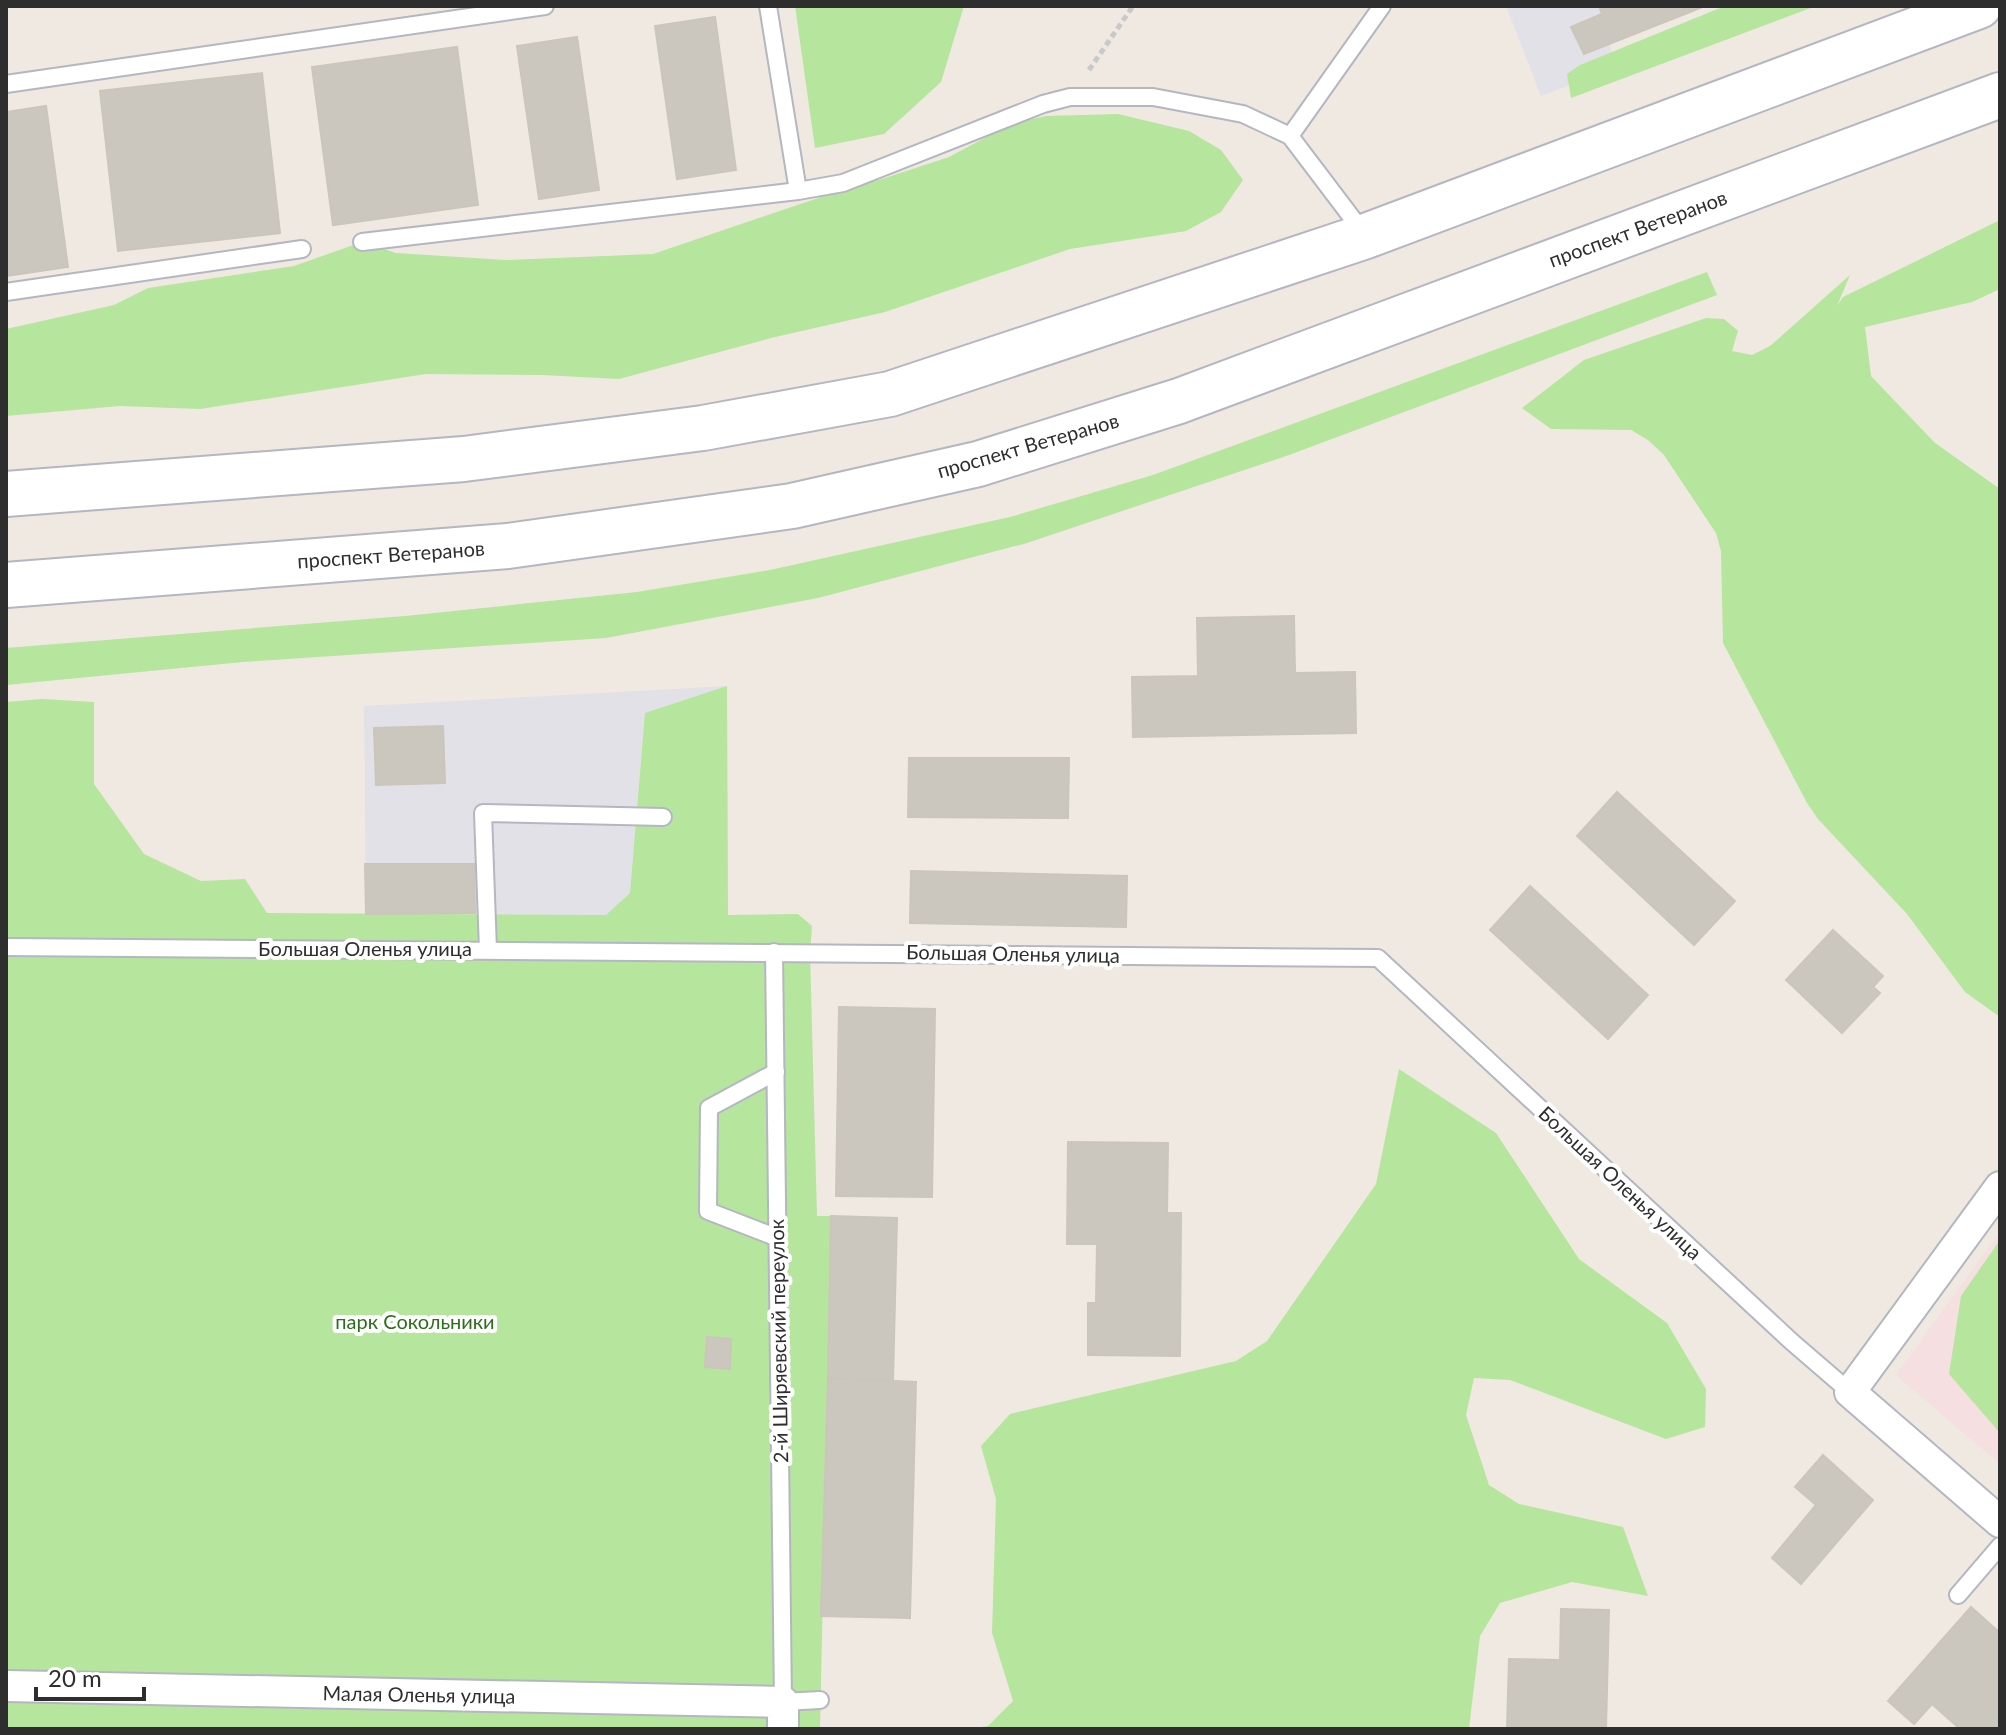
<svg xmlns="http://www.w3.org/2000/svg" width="2006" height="1735" font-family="Lato,sans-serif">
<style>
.industrial{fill:#e3e1e8}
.medical{fill:#f5dfe0}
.green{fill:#b6e59e}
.building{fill:#cbc7bf;stroke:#cbc5ba;stroke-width:2}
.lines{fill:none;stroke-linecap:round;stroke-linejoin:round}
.service-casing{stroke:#b4b7c1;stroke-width:20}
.minor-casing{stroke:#b4b7c1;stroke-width:34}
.secondary-casing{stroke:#b4b7c1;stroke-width:48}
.path{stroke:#c9c9c9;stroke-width:5;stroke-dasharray:6 4;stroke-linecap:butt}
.service{stroke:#fff;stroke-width:16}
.minor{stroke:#fff;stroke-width:30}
.secondary{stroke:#fff;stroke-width:44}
.labels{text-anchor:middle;stroke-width:8;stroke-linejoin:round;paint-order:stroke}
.street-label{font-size:20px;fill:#2e2e2e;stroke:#fff}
.park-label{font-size:20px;fill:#2c6e1b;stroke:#fff}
</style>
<rect width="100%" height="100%" fill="#efe9e1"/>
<g class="industrial">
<path d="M 1506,6 L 1705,6 L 1609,44 L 1618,67 L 1541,96 Z"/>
<path d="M 727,686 L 728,916 L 366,914 L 364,706 Z"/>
</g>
<path class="medical" d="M 2000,1232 L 2000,1464 L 1896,1375 Z"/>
<g class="green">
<path d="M 795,6 L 964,6 L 941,82 L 884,134 L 815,148 Z"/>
<path d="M 1725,6 L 1816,6 L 1571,98 L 1567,74 L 1580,65 Z"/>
<path d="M 1118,114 L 1189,131 L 1221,150 L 1243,180 L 1221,212 L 1186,231 L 1070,249 L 885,312 L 771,338 L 619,379 L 542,375 L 426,374 L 200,409 L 120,406 L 6,416 L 6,329 L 114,305 L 148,288 L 294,266 L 362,242 L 396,253 L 505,260 L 653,254 L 827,195 L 843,183 L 879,180 L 949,157 L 1011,124 L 1046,116 Z"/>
<path d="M 2000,220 L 2000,289 L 1972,302 L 1865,327 L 1871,376 L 1935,443 L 2000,489 L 2000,1017 L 1965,992 L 1907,914 L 1818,819 L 1807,803 L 1723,643 L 1721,551 L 1716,533 L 1664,455 L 1648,440 L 1631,430 L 1551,429 L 1522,408 L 1584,360 L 1706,318 L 1724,319 L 1738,331 L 1732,351 L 1752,355 L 1770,346 L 1850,275 L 1837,306 L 1843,297 Z"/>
<path d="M 1707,272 L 1717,295 L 1289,455 L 1027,543 L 818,598 L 606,638 L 243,662 L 6,685 L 6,648 L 405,616 L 637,592 L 770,570 L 1010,517 L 1153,475 Z"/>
<path d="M 727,686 L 728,915 L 798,914 L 812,926 L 810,952 L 817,1216 L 831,1216 L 820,1729 L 6,1729 L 6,702 L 42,699 L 94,702 L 94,784 L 144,854 L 201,881 L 245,879 L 267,913 L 606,915 L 630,893 L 645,713 Z"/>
<path d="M 1399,1069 L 1496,1133 L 1579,1259 L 1667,1323 L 1706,1389 L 1705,1427 L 1666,1439 L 1510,1380 L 1474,1378 L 1466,1415 L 1489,1485 L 1519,1504 L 1623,1527 L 1648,1596 L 1572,1582 L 1500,1603 L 1480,1636 L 1469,1729 L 966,1729 L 988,1726 L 1013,1701 L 992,1633 L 996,1499 L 981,1446 L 1010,1414 L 1236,1361 L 1267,1341 L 1376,1184 Z"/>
<path d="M 2000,1240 L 2000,1433 L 1949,1374 L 1961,1296 Z"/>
</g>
<g class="building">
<path d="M 1599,6 L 1705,6 L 1584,54 L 1571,27 L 1602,14 Z"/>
<path d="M 715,17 L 736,170 L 677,179 L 655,26 Z"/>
<path d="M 577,37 L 599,190 L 539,199 L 517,46 Z"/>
<path d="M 457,47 L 478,205 L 333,225 L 312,67 Z"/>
<path d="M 262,73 L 280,233 L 118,251 L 100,91 Z"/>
<path d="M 46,106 L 68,267 L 6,276 L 6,112 Z"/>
<path d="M 1294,616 L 1295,673 L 1355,672 L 1356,733 L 1133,737 L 1132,677 L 1198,676 L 1197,618 Z"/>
<path d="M 443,726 L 445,783 L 376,785 L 374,728 Z"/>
<path d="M 909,758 L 1069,758 L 1068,818 L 908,817 Z"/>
<path d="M 1617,792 L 1735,901 L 1694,945 L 1577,836 Z"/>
<path d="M 365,864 L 474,864 L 475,913 L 366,914 Z"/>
<path d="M 911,871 L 1127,876 L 1126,927 L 910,923 Z"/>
<path d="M 1530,886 L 1648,995 L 1608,1039 L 1490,930 Z"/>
<path d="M 1833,930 L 1883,976 L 1873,987 L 1880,993 L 1842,1033 L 1786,980 Z"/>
<path d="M 839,1007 L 935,1009 L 932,1197 L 836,1196 Z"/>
<path d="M 1068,1142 L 1168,1143 L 1167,1213 L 1181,1213 L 1180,1356 L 1088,1355 L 1088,1303 L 1096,1303 L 1097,1244 L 1067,1244 Z"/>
<path d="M 831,1216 L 897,1218 L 893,1381 L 828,1378 Z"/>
<path d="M 707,1337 L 731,1339 L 730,1369 L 705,1367 Z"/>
<path d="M 828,1378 L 916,1382 L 910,1618 L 821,1616 Z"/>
<path d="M 1823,1455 L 1873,1500 L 1801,1584 L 1772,1558 L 1816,1505 L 1795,1487 Z"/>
<path d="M 1971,1607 L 2000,1633 L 2000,1729 L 1960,1729 L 1932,1704 L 1914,1724 L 1888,1701 Z"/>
<path d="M 1561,1609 L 1609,1610 L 1606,1729 L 1507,1729 L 1509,1659 L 1560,1660 Z"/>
</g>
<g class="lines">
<defs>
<g id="service">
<path d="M 768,6 L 798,191"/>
<path d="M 6,84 L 545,6"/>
<path d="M 1365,235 L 1290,136 L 1382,6"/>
<path d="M 362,242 L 798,191 L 843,183 L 1043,104 L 1070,97 L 1153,97 L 1243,114 L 1290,136"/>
<path d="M 6,292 L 302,249"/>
<path d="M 6,947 L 1378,958 L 1792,1342 L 1850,1392"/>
<path d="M 488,950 L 483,813 L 663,817"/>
<path d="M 774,952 L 783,1702 L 820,1700"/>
<path d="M 776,1072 L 709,1108 L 708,1211 L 778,1238"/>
<path d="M 1958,1595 L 2000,1546"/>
</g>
<g id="minor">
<path d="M 2000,1187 L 1850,1392 L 2000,1522"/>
<path d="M 6,1686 L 783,1702 L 783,1729"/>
</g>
<g id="secondary">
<path d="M 6,494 L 464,459 L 703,428 L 890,394 L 1366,236 L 1979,6"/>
<path d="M 6,585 L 508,546 L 792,506 L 978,464 L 1179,401 L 2000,95"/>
</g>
</defs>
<use href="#service" class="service-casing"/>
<use href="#minor" class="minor-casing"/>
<use href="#secondary" class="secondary-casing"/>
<path class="path" d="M 1089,70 L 1133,6"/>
<use href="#service" class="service"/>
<use href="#minor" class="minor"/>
<use href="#secondary" class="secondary"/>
</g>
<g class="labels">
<g class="street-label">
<text transform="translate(1638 229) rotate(-20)" y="7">проспект Ветеранов</text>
<text transform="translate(1028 446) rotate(-16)" y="7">проспект Ветеранов</text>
<text transform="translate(391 555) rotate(-4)" y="7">проспект Ветеранов</text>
<text x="365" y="956">Большая Оленья улица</text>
<text transform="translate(1013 954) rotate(1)" y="7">Большая Оленья улица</text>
<text transform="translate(1620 1183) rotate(43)" y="7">Большая Оленья улица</text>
<text transform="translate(779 1341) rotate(-91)" y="7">2-й Ширяевский переулок</text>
<text transform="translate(419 1695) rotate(1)" y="7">Малая Оленья улица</text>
</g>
<g class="park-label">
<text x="415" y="1329">парк Сокольники</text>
</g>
</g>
<rect width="2006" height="1735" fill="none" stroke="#2e2e2e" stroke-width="16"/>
<path d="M36 1687v12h108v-12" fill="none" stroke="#2e2e2e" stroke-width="4"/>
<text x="48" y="1687" font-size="24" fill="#2e2e2e" stroke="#ffffff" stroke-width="6" paint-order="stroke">20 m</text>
</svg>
